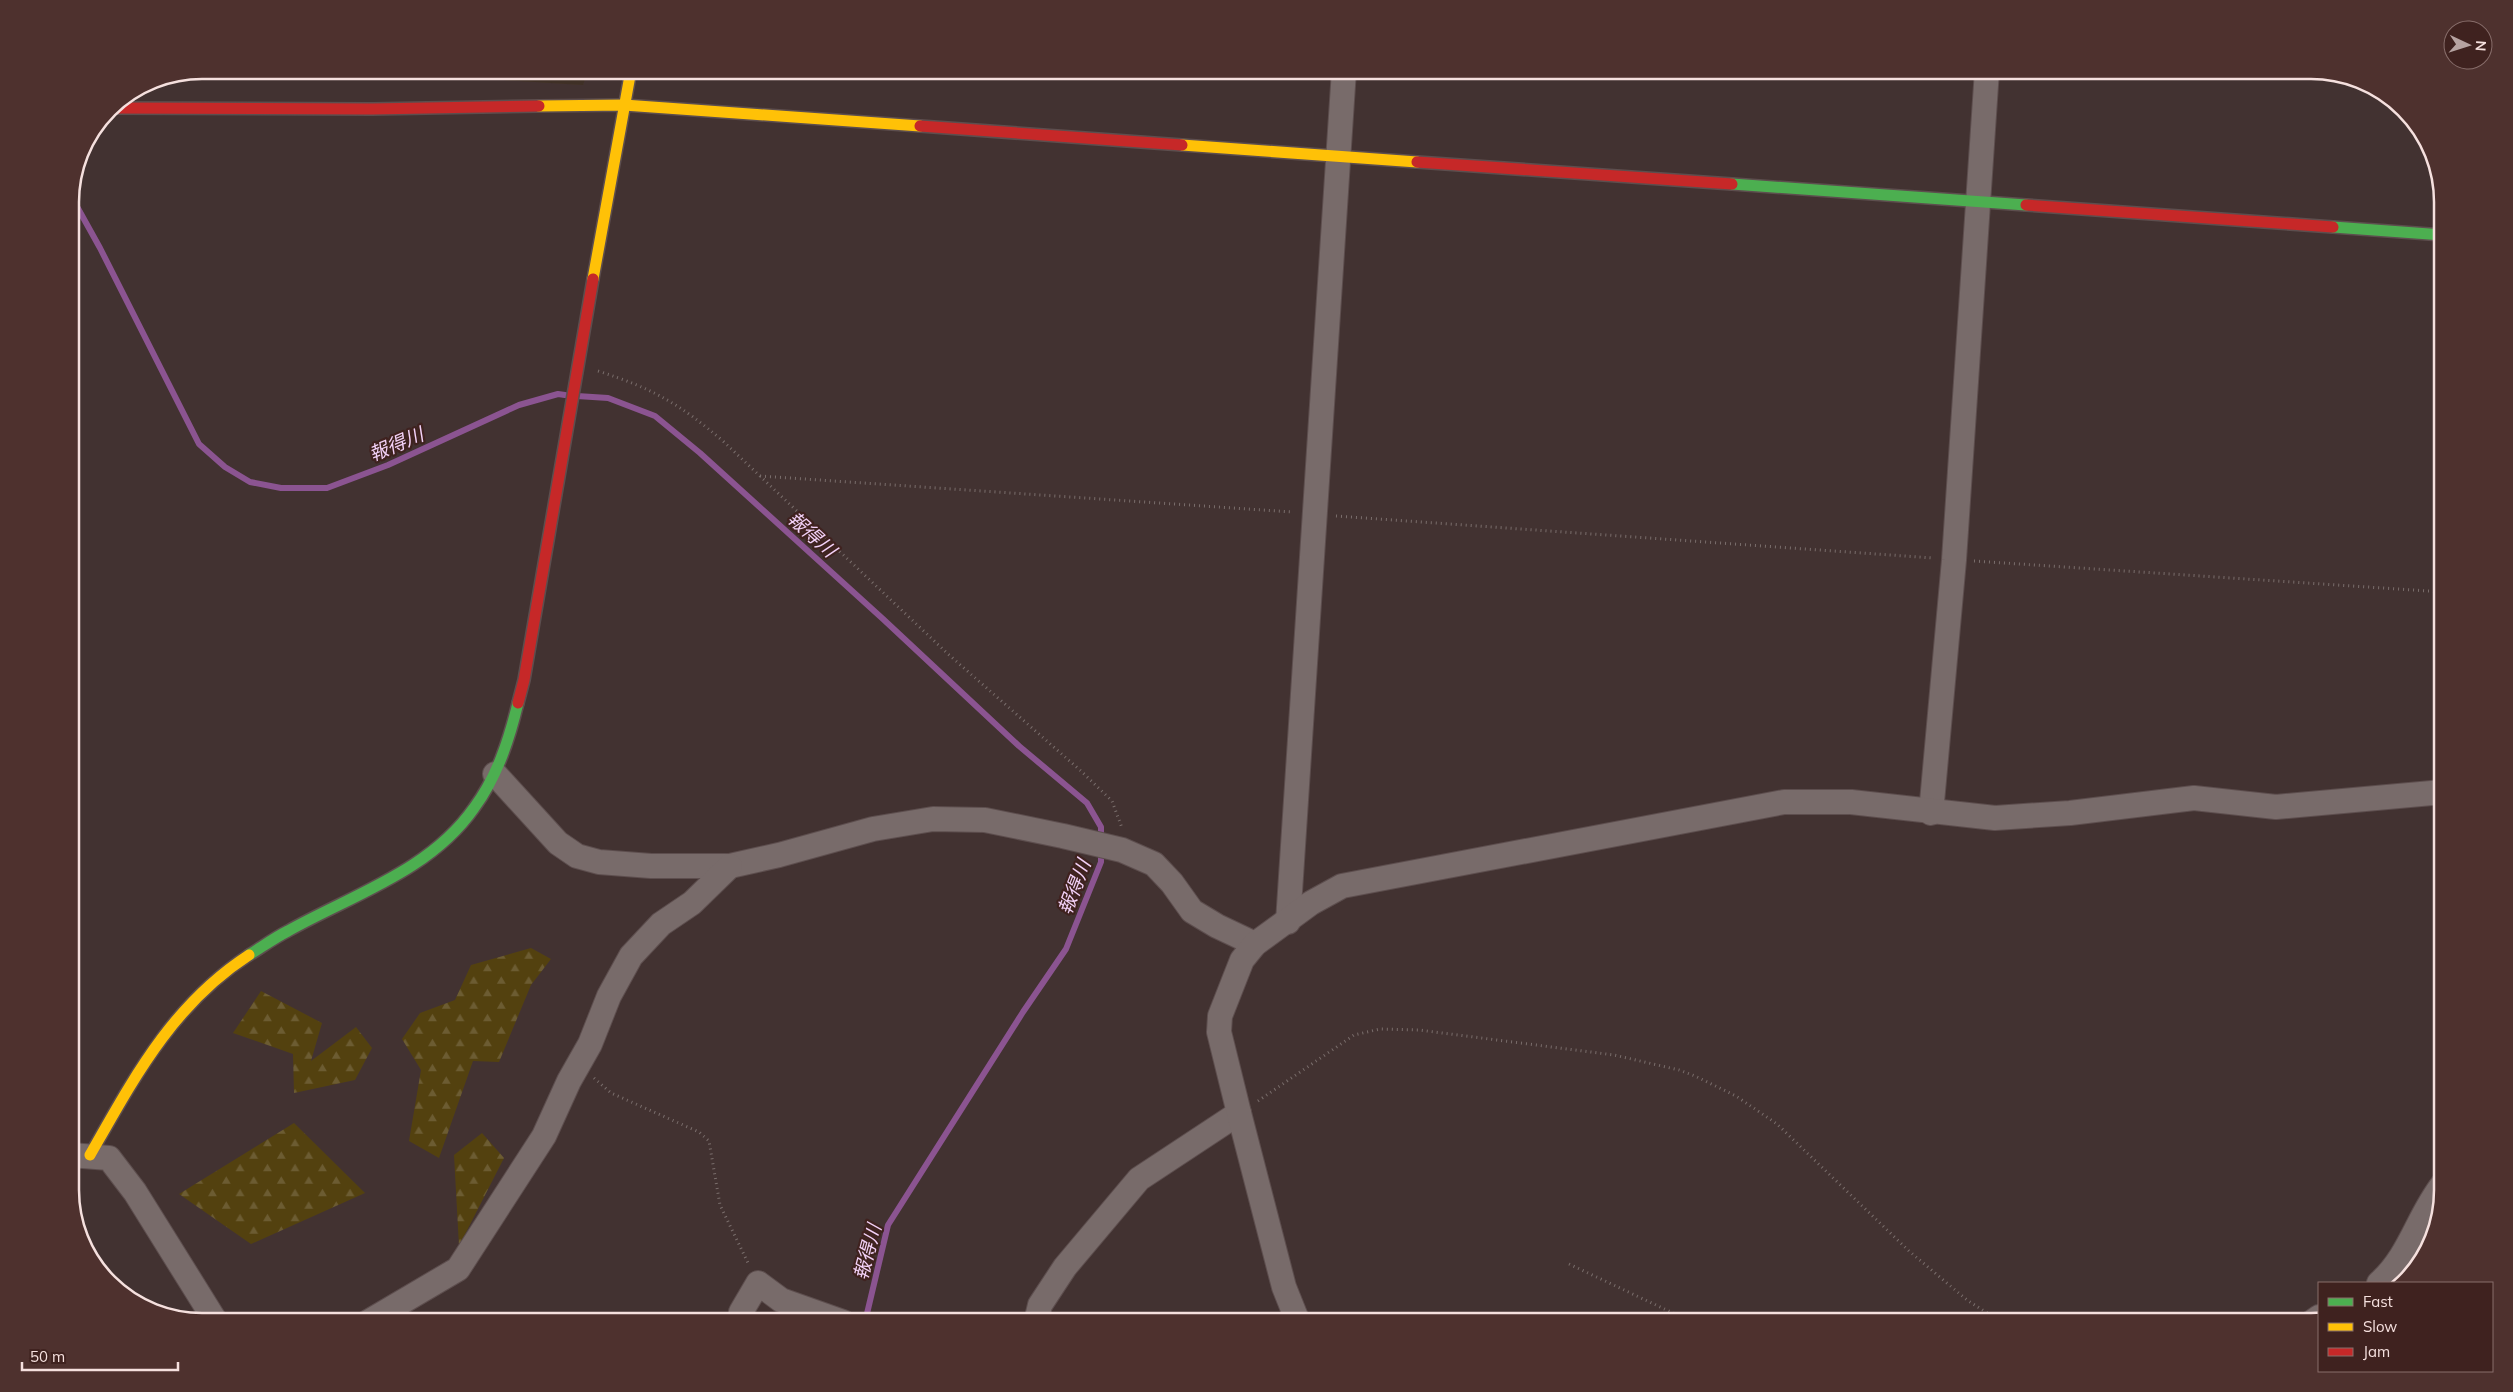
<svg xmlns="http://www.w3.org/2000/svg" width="2513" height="1392" font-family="Mulish,'Noto Sans JP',sans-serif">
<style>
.forest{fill:url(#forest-firs)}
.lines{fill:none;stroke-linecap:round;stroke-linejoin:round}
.stream{stroke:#8b5491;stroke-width:6}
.street-casing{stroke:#5d4e4e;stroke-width:26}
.fast-casing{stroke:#5d4e4e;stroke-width:14}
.slow-casing{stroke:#5d4e4e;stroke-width:14}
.jam-casing{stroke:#5d4e4e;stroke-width:14}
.path{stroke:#7a6e6c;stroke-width:3;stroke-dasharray:1 4;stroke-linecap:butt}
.street{stroke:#786b6a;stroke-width:24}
.fast{stroke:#4caf50;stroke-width:11}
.slow{stroke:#ffc107;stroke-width:11}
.jam{stroke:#c62828;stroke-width:11}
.wall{fill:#4d3b2e}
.shaded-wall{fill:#3f3026}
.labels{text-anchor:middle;stroke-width:4.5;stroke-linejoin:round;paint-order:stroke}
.water-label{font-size:19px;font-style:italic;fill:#f3d2f8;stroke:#3f221f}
.rim{fill:none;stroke:#f5e0de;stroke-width:2.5}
</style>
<defs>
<pattern id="forest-firs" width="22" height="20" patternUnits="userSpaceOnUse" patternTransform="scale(1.25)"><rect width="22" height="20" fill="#53410f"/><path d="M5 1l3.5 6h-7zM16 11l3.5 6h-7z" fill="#6c5c32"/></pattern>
</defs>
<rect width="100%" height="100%" fill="#423231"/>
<g class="forest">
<path d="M 531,948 L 551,959 L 531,985 L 499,1062 L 473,1061 L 439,1158 L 409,1141 L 421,1070 L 402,1039 L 420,1013 L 455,1000 L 471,965 Z"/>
<path d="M 261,991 L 322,1023 L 311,1061 L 356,1027 L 372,1048 L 355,1080 L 294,1093 L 293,1054 L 233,1033 Z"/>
<path d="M 294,1123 L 365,1193 L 251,1244 L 179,1194 Z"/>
<path d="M 482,1133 L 504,1158 L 459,1246 L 454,1155 Z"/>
</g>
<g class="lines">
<g class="stream">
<path d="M 70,194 L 100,248 L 199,444 L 225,467 L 250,482 L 281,488 L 327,488 L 388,465 L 519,405 L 558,394 L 565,395"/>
<path d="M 577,396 L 608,398 L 655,416 L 700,453 L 883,619 L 1019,746 L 1087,803 L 1101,827 L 1101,840"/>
<path d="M 865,1322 L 888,1225 L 1023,1012 L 1066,949 L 1101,862 L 1101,850"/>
</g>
<defs>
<g id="street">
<path d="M 495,774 L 558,843 L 577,856 L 599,862 L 651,866 L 730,866 L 779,855 L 873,829 L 933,819 L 985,820 L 1063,836 L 1122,850 L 1154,864 L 1172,883 L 1192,911 L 1217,926 L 1255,944"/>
<path d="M 1931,813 L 1954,560 L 1987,70"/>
<path d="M 1288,922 L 1344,70"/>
<path d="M 70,1155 L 109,1158 L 135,1192 L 216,1322"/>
<path d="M 2379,1283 C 2410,1256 2418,1215 2443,1184"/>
<path d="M 368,1322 L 458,1269 L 544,1136 L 569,1081 L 590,1044 L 609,996 L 631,956 L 661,924 L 692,903 L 730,866"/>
<path d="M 741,1322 L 741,1312 L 758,1283 L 781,1300 L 843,1322"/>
<path d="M 1036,1322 L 1040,1305 L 1065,1267 L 1139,1179 L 1239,1113"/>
<path d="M 1298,1322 L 1284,1287 L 1239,1113 L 1219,1032 L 1220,1016 L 1242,960 L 1255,944 L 1311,903 L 1342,886 L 1784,802 L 1851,802 L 1995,818 L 2070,813 L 2194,798 L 2276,807 L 2443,792"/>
<path d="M 2312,1322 L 2319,1317"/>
</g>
<g id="fast">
<path d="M 1732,184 L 2026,205"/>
<path d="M 2333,227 L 2443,235"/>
<path d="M 249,955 C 262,947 274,938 288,931 C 352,895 430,871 474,808 C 497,777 509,740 518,703"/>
</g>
<g id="slow">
<path d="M 539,106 L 624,105 L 920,126"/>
<path d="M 1182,145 L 1417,162"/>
<path d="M 593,279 L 631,70"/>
<path d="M 90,1155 C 134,1078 172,1005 249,955"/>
</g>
<g id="jam">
<path d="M 110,108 L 372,109 L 539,106"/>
<path d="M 920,126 L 1182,145"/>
<path d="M 1417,162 L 1732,184"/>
<path d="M 2026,205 L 2333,227"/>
<path d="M 518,703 L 524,680 L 593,279"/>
</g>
</defs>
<use href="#street" class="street-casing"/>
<use href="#fast" class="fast-casing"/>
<use href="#slow" class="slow-casing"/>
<use href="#jam" class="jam-casing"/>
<g class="path">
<path d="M 598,371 C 654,389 680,404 724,442 L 948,654 L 1081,771 L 1112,801 L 1122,828"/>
<path d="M 760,476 L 1292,512"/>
<path d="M 1336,516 L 1933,558"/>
<path d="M 1974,561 L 2443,592"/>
<path d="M 594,1078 L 611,1093 L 699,1132 L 709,1141 L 720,1205 L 749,1265"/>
<path d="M 1258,1101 L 1354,1035 L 1380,1029 L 1419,1030 L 1614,1055 L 1679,1070 L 1695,1076 L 1736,1096 L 1777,1124 L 1909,1251 L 1967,1300 L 2001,1322"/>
<path d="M 1569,1264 L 1692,1322"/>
</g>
<use href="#street" class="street"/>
<use href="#fast" class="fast"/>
<use href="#slow" class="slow"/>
<use href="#jam" class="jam"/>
</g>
<path class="wall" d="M 394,70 L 588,70 L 583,85 L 504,80 L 394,79 Z"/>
<g class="shaded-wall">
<path d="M 329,70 L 358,70 L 356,73 L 328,73 Z"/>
<path d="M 397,70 L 588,70 L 583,85 L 504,80 L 394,79 Z"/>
</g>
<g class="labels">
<g class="water-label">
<text transform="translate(396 444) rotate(-23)" y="7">報得川</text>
<text transform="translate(812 534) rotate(42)" y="7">報得川</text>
<text transform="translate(1074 887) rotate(-69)" y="7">報得川</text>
<text transform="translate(867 1252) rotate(-75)" y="7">報得川</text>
</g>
</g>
<path d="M0 0H2513V1392H0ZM202 79H2311A123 123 0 0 1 2434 202V1190A123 123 0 0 1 2311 1313H202A123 123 0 0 1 79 1190V202A123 123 0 0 1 202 79Z" fill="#4e312e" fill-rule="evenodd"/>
<path class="rim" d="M202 79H2311A123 123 0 0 1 2434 202V1190A123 123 0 0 1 2311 1313H202A123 123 0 0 1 79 1190V202A123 123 0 0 1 202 79Z"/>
<rect x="2318" y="1282" width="175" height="90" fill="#3f221f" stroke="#886e6b"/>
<rect x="2328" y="1298" width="25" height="8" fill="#4caf50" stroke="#886e6b"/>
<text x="2363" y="1307" font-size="15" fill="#f5e0de">Fast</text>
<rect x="2328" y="1323" width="25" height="8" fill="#ffc107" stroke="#886e6b"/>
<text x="2363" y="1332" font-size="15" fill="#f5e0de">Slow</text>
<rect x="2328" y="1348" width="25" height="8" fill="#c62828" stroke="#886e6b"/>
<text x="2363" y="1357" font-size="15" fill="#f5e0de">Jam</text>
<g transform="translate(2468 45) rotate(94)"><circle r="24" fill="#3f221f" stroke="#886e6b"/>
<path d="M0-4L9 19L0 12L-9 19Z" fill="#b6a3a1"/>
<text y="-8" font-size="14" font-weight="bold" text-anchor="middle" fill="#f5e0de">N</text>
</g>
<path d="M22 1362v8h156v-8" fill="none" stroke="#f5e0de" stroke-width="2.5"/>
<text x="30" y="1362" font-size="15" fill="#f5e0de" stroke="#3f221f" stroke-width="4" paint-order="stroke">50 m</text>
</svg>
